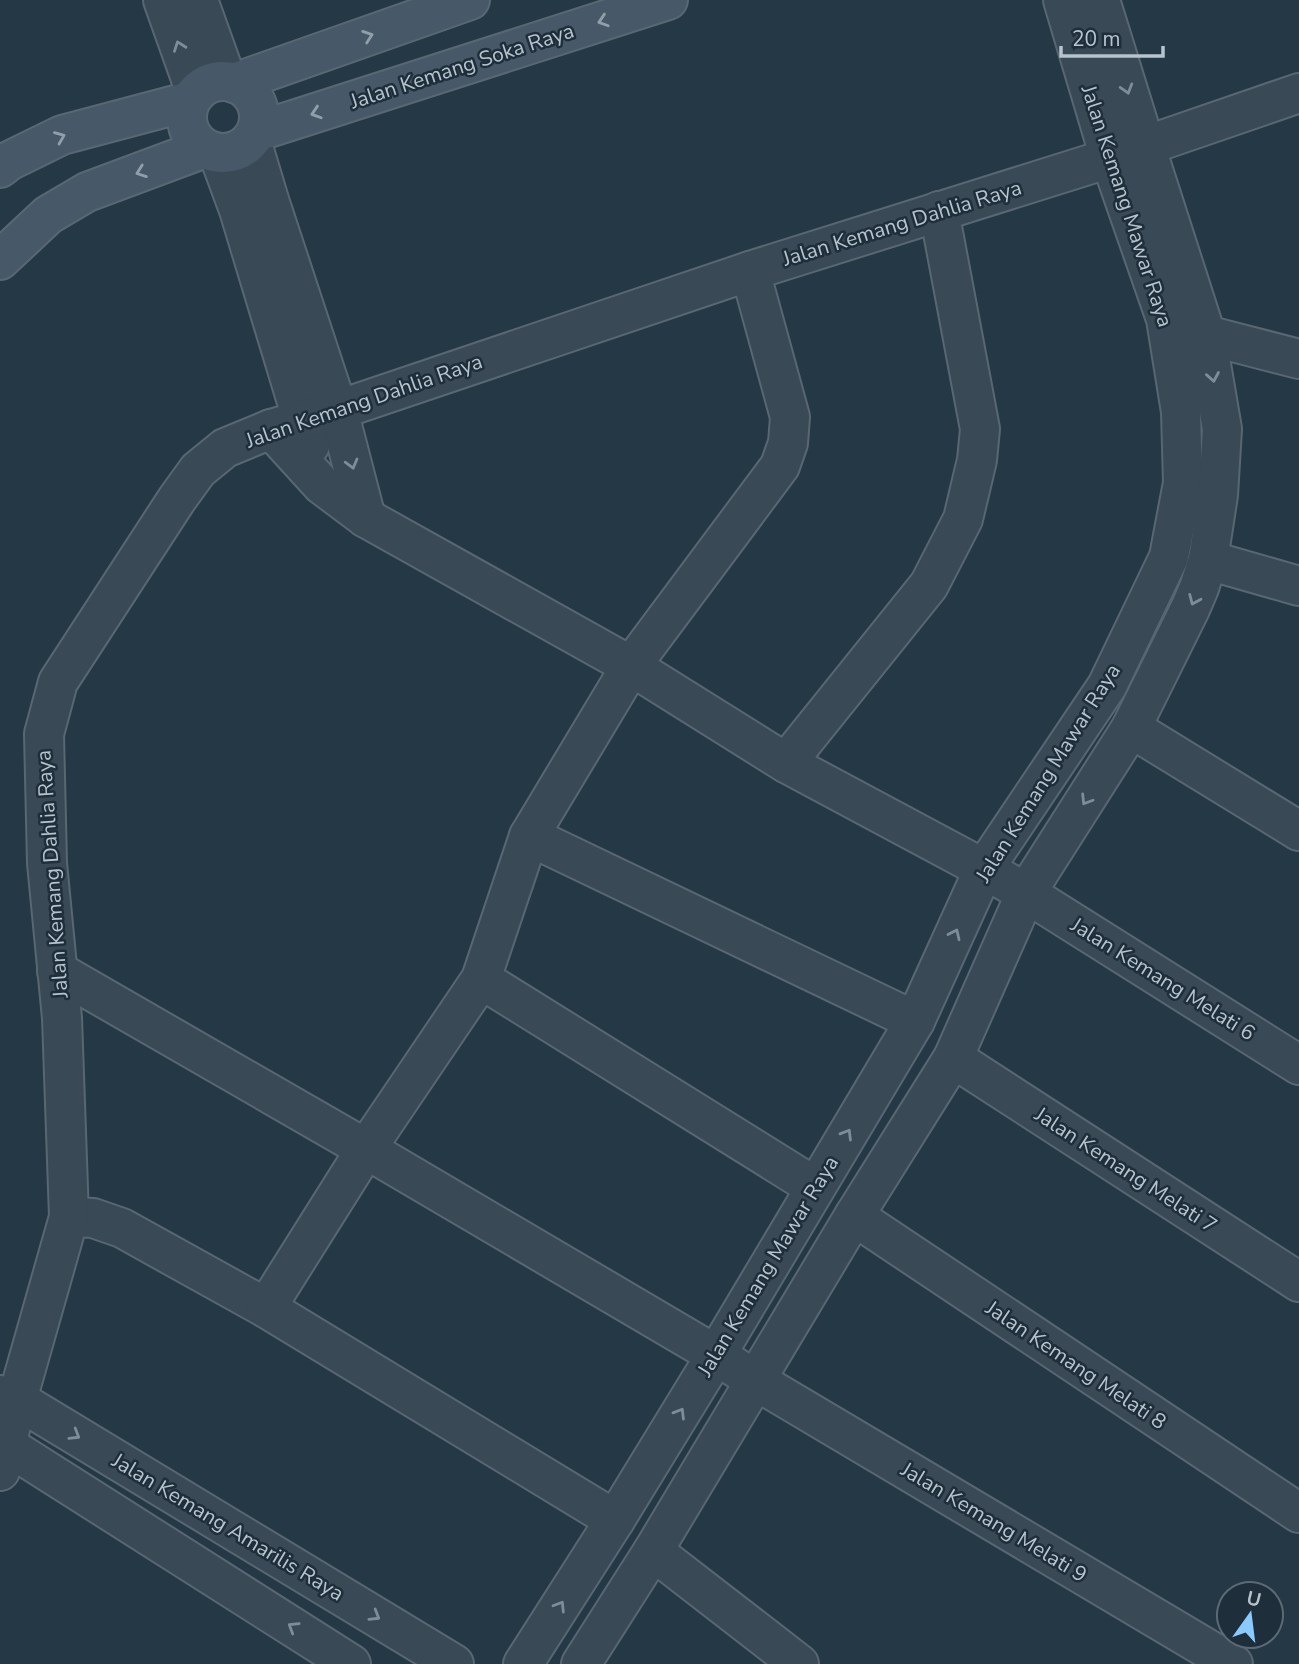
<svg xmlns="http://www.w3.org/2000/svg" width="1299" height="1664" font-family="'Nunito Sans',sans-serif">
<style>
.lines{fill:none;stroke-linecap:round;stroke-linejoin:round}
.street-casing{stroke:#586772;stroke-width:42}
.secondary-casing{stroke:#586772;stroke-width:42}
.street{stroke:#394955;stroke-width:38}
.secondary{stroke:#475968;stroke-width:38}
.oneway{stroke:#909faa}
.oneway2{stroke:#7e8d98}
.labels{text-anchor:middle;stroke-width:5;stroke-linejoin:round;paint-order:stroke}
.street-label{font-size:21px;fill:#b7c4ce;stroke:#1e2e3a}
</style>
<rect width="100%" height="100%" fill="#253846"/>
<g class="lines">
<defs>
<g id="street">
<path d="M 163,0 L 196,93"/>
<path d="M 198,0 L 227,81"/>
<path d="M 251,140 L 269,200 L 338,410 L 366,518"/>
<path d="M 218,153 L 239,210 L 310,445"/>
<path d="M 1206,335 L 1299,359"/>
<path d="M 271,429 L 322,485 L 366,518 L 631,666 L 786,763 L 984,869 L 1026,893 L 1299,1065"/>
<path d="M 1208,560 L 1299,586"/>
<path d="M 1131,728 L 1299,831"/>
<path d="M 786,763 L 929,585 L 963,519 L 977,460 L 980,429 L 939,211"/>
<path d="M 529,836 L 915,1021"/>
<path d="M 57,971 L 366,1149 L 716,1355 L 755,1380 L 1233,1664"/>
<path d="M 481,979 L 815,1187"/>
<path d="M 953,1058 L 1299,1282"/>
<path d="M 854,1216 L 1299,1513"/>
<path d="M 69,1217 L 93,1218 L 122,1228 L 266,1308 L 615,1520"/>
<path d="M 266,1308 L 366,1149 L 481,979 L 529,836 L 631,666 L 780,466 L 788,443 L 790,417 L 750,271"/>
<path d="M 0,1395 L 17,1400 L 26,1405 L 454,1664"/>
<path d="M 0,1444 L 14,1450 L 351,1664"/>
<path d="M 0,1471 L 17,1400 L 69,1217 L 62,1018 L 47,863 L 44,734 L 58,682 L 177,499 L 198,470 L 225,448 L 271,429 L 338,410 L 750,271 L 1110,158 L 1299,93"/>
<path d="M 653,1551 L 799,1664"/>
<path d="M 523,1664 L 615,1520 L 716,1355 L 915,1021 L 984,869 L 1107,686 L 1169,557 L 1183,483 L 1181,412 L 1166,319 L 1110,158 L 1063,0"/>
<path d="M 581,1664 L 653,1551 L 854,1216 L 953,1058 L 1026,893 L 1131,728 L 1190,609 L 1199,588 L 1208,560 L 1218,495 L 1222,429 L 1206,335 L 1145,145 L 1100,0"/>
</g>
<g id="secondary">
<circle cx="223" cy="117" r="36"/>
<path d="M 234,83 L 470,0"/>
<path d="M 256,132 L 668,0"/>
<path d="M 0,168 L 9,161 L 62,135 L 190,101"/>
<path d="M 0,260 L 48,215 L 87,192 L 205,148"/>
</g>
</defs>
<use href="#street" class="street-casing"/>
<use href="#secondary" class="secondary-casing"/>
<use href="#street" class="street"/>
<use href="#secondary" class="secondary"/>
</g>
<defs><path id="oneway-chevron" d="M-2-3.5L2.5 0L-2 3.5" fill="none" stroke-width="1.6" stroke-linecap="round" stroke-linejoin="round" transform="scale(1.75)"/></defs>
<g class="oneway">
<use href="#oneway-chevron" transform="translate(603 21) rotate(162)"/>
<use href="#oneway-chevron" transform="translate(368 36) rotate(-19)"/>
<use href="#oneway-chevron" transform="translate(316 113) rotate(162)"/>
<use href="#oneway-chevron" transform="translate(60 137) rotate(-22)"/>
<use href="#oneway-chevron" transform="translate(141 172) rotate(160)"/>
</g>
<g class="oneway2">
<use href="#oneway-chevron" transform="translate(179 46) rotate(-110)"/>
<use href="#oneway-chevron" transform="translate(1127 89) rotate(73)"/>
<use href="#oneway-chevron" transform="translate(1213 377) rotate(80)"/>
<use href="#oneway-chevron" transform="translate(352 464) rotate(75)"/>
<use href="#oneway-chevron" transform="translate(1194 600) rotate(113)"/>
<use href="#oneway-chevron" transform="translate(1086 800) rotate(122)"/>
<use href="#oneway-chevron" transform="translate(955 934) rotate(-65)"/>
<use href="#oneway-chevron" transform="translate(847 1134) rotate(-59)"/>
<use href="#oneway-chevron" transform="translate(680 1413) rotate(-59)"/>
<use href="#oneway-chevron" transform="translate(75 1435) rotate(31)"/>
<use href="#oneway-chevron" transform="translate(560 1606) rotate(-58)"/>
<use href="#oneway-chevron" transform="translate(375 1616) rotate(31)"/>
<use href="#oneway-chevron" transform="translate(293 1627) rotate(-148)"/>
</g>
<g class="labels">
<g class="street-label">
<text transform="translate(462 66) rotate(-18)" y="7">Jalan Kemang Soka Raya</text>
<text transform="translate(1127 206) rotate(72)" y="7">Jalan Kemang Mawar Raya</text>
<text transform="translate(902 223) rotate(-17)" y="7">Jalan Kemang Dahlia Raya</text>
<text transform="translate(364 401) rotate(-19)" y="7">Jalan Kemang Dahlia Raya</text>
<text transform="translate(1048 773) rotate(-58)" y="7">Jalan Kemang Mawar Raya</text>
<text transform="translate(52 874) rotate(-94)" y="7">Jalan Kemang Dahlia Raya</text>
<text transform="translate(1163 979) rotate(32)" y="7">Jalan Kemang Melati 6</text>
<text transform="translate(1126 1170) rotate(33)" y="7">Jalan Kemang Melati 7</text>
<text transform="translate(768 1266) rotate(-59)" y="7">Jalan Kemang Mawar Raya</text>
<text transform="translate(1076 1365) rotate(34)" y="7">Jalan Kemang Melati 8</text>
<text transform="translate(994 1522) rotate(31)" y="7">Jalan Kemang Melati 9</text>
<text transform="translate(228 1527) rotate(31)" y="7">Jalan Kemang Amarilis Raya</text>
</g>
</g>
<g transform="translate(1250 1615) rotate(14)"><circle r="33" fill="#1e2e3a" stroke="#5b6a75" stroke-width="2"/>
<path d="M0-5L12 26L0 18L-12 26Z" fill="#8bcaff"/>
<text y="-10" font-size="19" font-weight="bold" text-anchor="middle" fill="#b7c4ce">U</text>
</g>
<path d="M1061 46v10h102v-10" fill="none" stroke="#b7c4ce" stroke-width="3.5"/>
<text x="1072" y="46" font-size="21" fill="#b7c4ce" stroke="#1e2e3a" stroke-width="5" paint-order="stroke">20 m</text>
</svg>
